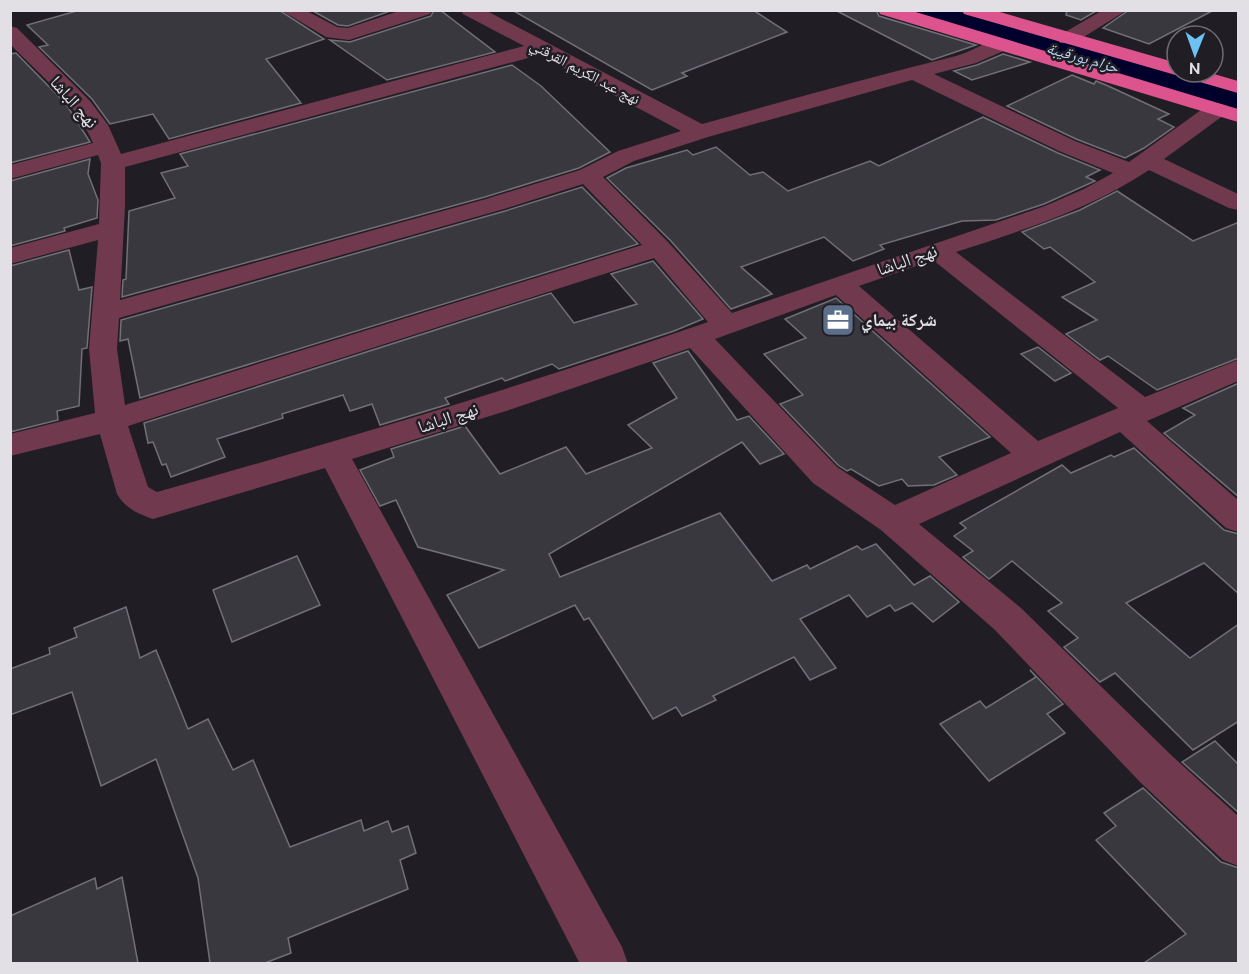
<svg xmlns="http://www.w3.org/2000/svg" width="1249" height="974" font-family="Ubuntu,'Noto Naskh Arabic',sans-serif">
<style>
.water{fill:#00002c}
.building{fill:#3a383f;stroke:#726f77;stroke-width:1.5}
.lines{fill:none;stroke-linecap:round;stroke-linejoin:round}
.minor{fill:#70394e;fill-rule:evenodd}
.highway{fill:#dd538e;fill-rule:evenodd}
.labels{text-anchor:middle;stroke-width:5;stroke-linejoin:round;paint-order:stroke}
.far-street-label{font-size:15px;fill:#e2e0e5;stroke:#201e24}
.far-water-label{font-size:16px;font-style:italic;fill:#b8d4f9;stroke:#201e24}
.street-label{font-size:18px;fill:#e2e0e5;stroke:#201e24}
.poi-label{font-size:18px;font-weight:bold;fill:#e2e0e5;stroke:#201e24;text-anchor:start}
</style>
<rect width="100%" height="100%" fill="#201e24"/>
<path class="water" d="M 907,11 L 956,11 L 1238,93 L 1238,110 Z"/>
<g class="building">
<path d="M 80,10 L 279,10 L 324,39 L 266,59 L 301,103 L 169,139 L 153,114 L 110,124 L 92,99 L 39,47 L 48,45 L 27,25 Z"/>
<path d="M 311,10 L 393,10 L 348,26 L 338,25 Z"/>
<path d="M 434,10 L 440,10 L 495,52 L 387,80 L 330,40 L 350,42 L 431,16 Z"/>
<path d="M 512,10 L 753,10 L 787,32 L 682,73 L 687,76 L 652,90 Z"/>
<path d="M 835,10 L 876,10 L 879,16 L 976,45 L 932,60 Z"/>
<path d="M 1067,10 L 1098,10 L 1081,20 L 1066,15 Z"/>
<path d="M 1129,10 L 1214,10 L 1149,44 L 1103,28 Z"/>
<path d="M 16,53 L 66,104 L 90,142 L 10,163 L 10,54 Z"/>
<path d="M 1003,54 L 1030,62 L 972,80 L 954,71 L 977,65 Z"/>
<path d="M 512,65 L 541,86 L 610,152 L 579,168 L 485,197 L 122,297 L 123,280 L 126,279 L 129,211 L 175,198 L 161,173 L 188,166 L 180,154 Z"/>
<path d="M 1072,75 L 1094,84 L 1096,81 L 1106,85 L 1169,114 L 1158,119 L 1174,127 L 1144,148 L 1125,158 L 1076,139 L 1007,106 Z"/>
<path d="M 983,117 L 1058,153 L 1100,170 L 1086,177 L 1095,181 L 1044,204 L 996,220 L 962,221 L 880,245 L 884,249 L 853,261 L 824,237 L 741,267 L 772,294 L 731,309 L 670,240 L 607,178 L 626,168 L 687,150 L 693,155 L 716,147 L 750,175 L 763,172 L 788,191 L 870,161 L 879,166 Z"/>
<path d="M 90,159 L 88,174 L 98,200 L 97,218 L 64,228 L 65,231 L 10,246 L 10,181 Z"/>
<path d="M 582,187 L 638,244 L 140,398 L 128,339 L 120,341 L 121,320 L 505,211 Z"/>
<path d="M 1117,191 L 1193,241 L 1239,222 L 1239,358 L 1157,390 L 1108,356 L 1100,360 L 1066,334 L 1097,320 L 1062,297 L 1095,282 L 1050,247 L 1044,249 L 1022,232 L 1080,210 Z"/>
<path d="M 69,250 L 79,290 L 92,287 L 87,348 L 82,349 L 79,406 L 57,411 L 58,420 L 10,432 L 10,266 Z"/>
<path d="M 653,261 L 703,319 L 674,331 L 559,369 L 552,364 L 505,381 L 502,378 L 445,398 L 449,404 L 380,425 L 372,404 L 350,411 L 343,395 L 282,414 L 283,418 L 217,439 L 225,457 L 171,477 L 166,464 L 162,465 L 153,442 L 148,443 L 144,423 L 551,293 L 574,323 L 637,304 L 611,274 Z"/>
<path d="M 836,298 L 990,437 L 939,457 L 957,475 L 934,485 L 908,486 L 902,479 L 879,486 L 851,469 L 847,471 L 838,465 L 780,404 L 803,395 L 764,354 L 806,338 L 785,319 Z"/>
<path d="M 1038,347 L 1071,373 L 1055,381 L 1021,354 Z"/>
<path d="M 688,351 L 737,420 L 749,416 L 784,454 L 760,464 L 742,442 L 549,554 L 560,577 L 720,513 L 772,581 L 807,565 L 810,569 L 857,546 L 862,550 L 876,544 L 914,585 L 930,576 L 959,602 L 933,622 L 912,603 L 895,611 L 890,605 L 867,617 L 849,595 L 800,619 L 836,668 L 810,680 L 794,657 L 713,696 L 716,700 L 682,716 L 676,707 L 653,719 L 589,618 L 584,620 L 575,605 L 479,648 L 447,595 L 504,570 L 418,547 L 396,500 L 380,506 L 360,470 L 394,457 L 391,449 L 465,426 L 500,474 L 566,447 L 586,474 L 652,448 L 628,425 L 677,398 L 653,363 Z"/>
<path d="M 1239,383 L 1239,497 L 1164,433 L 1195,415 L 1183,408 Z"/>
<path d="M 1134,448 L 1224,530 L 1239,534 L 1239,594 L 1204,563 L 1126,603 L 1190,658 L 1239,624 L 1239,721 L 1193,750 L 1115,673 L 1100,682 L 1064,647 L 1078,638 L 1048,611 L 1062,603 L 1012,561 L 989,579 L 963,557 L 973,551 L 954,536 L 966,528 L 960,523 L 1062,465 L 1071,473 L 1111,455 L 1114,457 Z"/>
<path d="M 297,556 L 320,605 L 232,642 L 213,590 Z"/>
<path d="M 126,607 L 140,658 L 156,650 L 188,729 L 208,719 L 233,770 L 253,760 L 290,847 L 361,820 L 364,831 L 388,821 L 392,832 L 408,826 L 416,853 L 400,860 L 408,889 L 288,938 L 291,953 L 265,963 L 210,963 L 198,878 L 156,759 L 101,786 L 72,692 L 10,715 L 10,669 L 50,654 L 49,648 L 77,637 L 74,628 Z"/>
<path d="M 1030,670 L 1063,704 L 1047,714 L 1065,733 L 989,781 L 940,724 L 980,701 L 986,708 L 1036,677 Z"/>
<path d="M 1215,741 L 1239,765 L 1239,813 L 1182,762 Z"/>
<path d="M 1143,788 L 1221,862 L 1239,868 L 1239,963 L 1144,963 L 1186,934 L 1096,840 L 1116,826 L 1104,813 Z"/>
<path d="M 122,877 L 138,963 L 10,963 L 10,916 L 95,878 L 97,889 Z"/>
</g>
<g class="lines">
<g class="minor">
<path d="M 281,10 L 305,10 L 337,27 L 348,28 L 402,10 L 432,10 L 430,14 L 349,40 L 326,37 Z"/>
<path d="M 461,10 L 485,10 L 702,124 C 787,100 871,77 956,56 C 973,52 991,36 1008,41 L 1011,45 L 1008,49 L 976,63 L 934,74 L 1075,141 L 1129,162 L 1208,105 L 1216,103 L 1224,105 L 1227,110 L 1224,115 L 1164,159 L 1238,194 L 1238,210 L 1229,208 L 1149,170 C 1089,210 1023,230 956,252 L 1145,397 L 1238,360 L 1238,381 L 1147,421 L 1238,500 L 1238,532 L 1226,528 L 1120,432 L 919,524 L 1021,608 L 1170,754 L 1238,816 L 1238,866 L 1223,860 L 1140,782 L 995,630 L 881,530 L 813,483 L 690,348 L 512,409 L 352,459 L 622,947 L 628,964 L 580,964 L 325,468 L 153,519 C 138,514 125,508 117,494 L 100,434 L 10,456 L 10,434 L 95,413 L 89,349 L 98,240 L 10,264 L 10,248 L 99,224 L 101,163 L 98,155 L 10,179 L 10,165 L 93,143 C 77,104 39,74 10,44 L 10,26 L 17,28 L 90,101 L 108,125 L 121,154 L 524,46 L 463,14 ZM 539,55 L 681,131 L 618,151 L 580,170 L 486,199 L 120,300 L 125,206 L 125,167 ZM 912,80 L 1059,151 L 1113,173 L 1084,189 L 1045,206 L 732,313 L 668,242 L 603,177 L 634,161 L 708,137 ZM 583,184 L 642,245 L 125,405 L 117,349 L 119,318 L 504,209 ZM 654,258 L 708,322 C 526,385 342,440 157,492 L 148,487 L 128,426 ZM 933,260 L 1118,408 L 1038,441 L 859,286 ZM 836,295 L 1011,453 L 895,505 L 837,467 L 715,339 Z"/>
<path d="M 1103,10 L 1127,10 L 1074,43 L 1060,43 L 1057,39 L 1060,35 Z"/>
</g>
<g class="highway">
<path d="M 878,10 L 909,10 L 1238,109 L 1238,122 L 880,14 Z"/>
<path d="M 962,10 L 993,10 L 1177,63 L 1177,72 L 1207,72 L 1238,81 L 1238,93 L 964,14 Z"/>
</g>
</g>
<defs>
<symbol id="office-square" viewBox="-11 -11 22 22"><rect x="-9" y="-9" width="18" height="18" rx="4" fill="#5c6f8a" stroke="#201e24"/><path d="M-6-3h4V-5.5h4V-3h4V5H-6ZM-1-4.5V-3h2v-1.5ZM-6 0V1H6V0Z" fill="#fff"/></symbol>
</defs>
<g fill-rule="evenodd">
<use href="#office-square" x="819" y="301" width="38" height="38"/>
</g>
<g class="labels">
<g class="far-street-label">
<text transform="translate(585 72) rotate(28)" y="5">نهج عبد الكريم القرقني</text>
</g>
<g class="far-water-label">
<text transform="translate(1083 57) rotate(16)" y="6">حزام بورقيبة</text>
</g>
<g class="street-label">
<text transform="translate(74 102) rotate(49)" y="6">نهج الباشا</text>
<text transform="translate(907 260) rotate(-19)" y="6">نهج الباشا</text>
<text transform="translate(448 418) rotate(-18)" y="6">نهج الباشا</text>
</g>
<g class="poi-label">
<text x="861" y="326">شركة بيماي</text>
</g>
</g>
<rect width="1249" height="974" fill="none" stroke="#e2e0e5" stroke-width="24"/>
<g transform="translate(1195 54) rotate(181)"><circle r="28" fill="#201e24" stroke="#6e6c71" stroke-width="1.5"/>
<path d="M0-4.5L10 22L0 15L-10 22Z" fill="#6dc2f3"/>
<text y="-9" font-size="16" font-weight="bold" text-anchor="middle" fill="#e2e0e5">N</text>
</g>
</svg>
